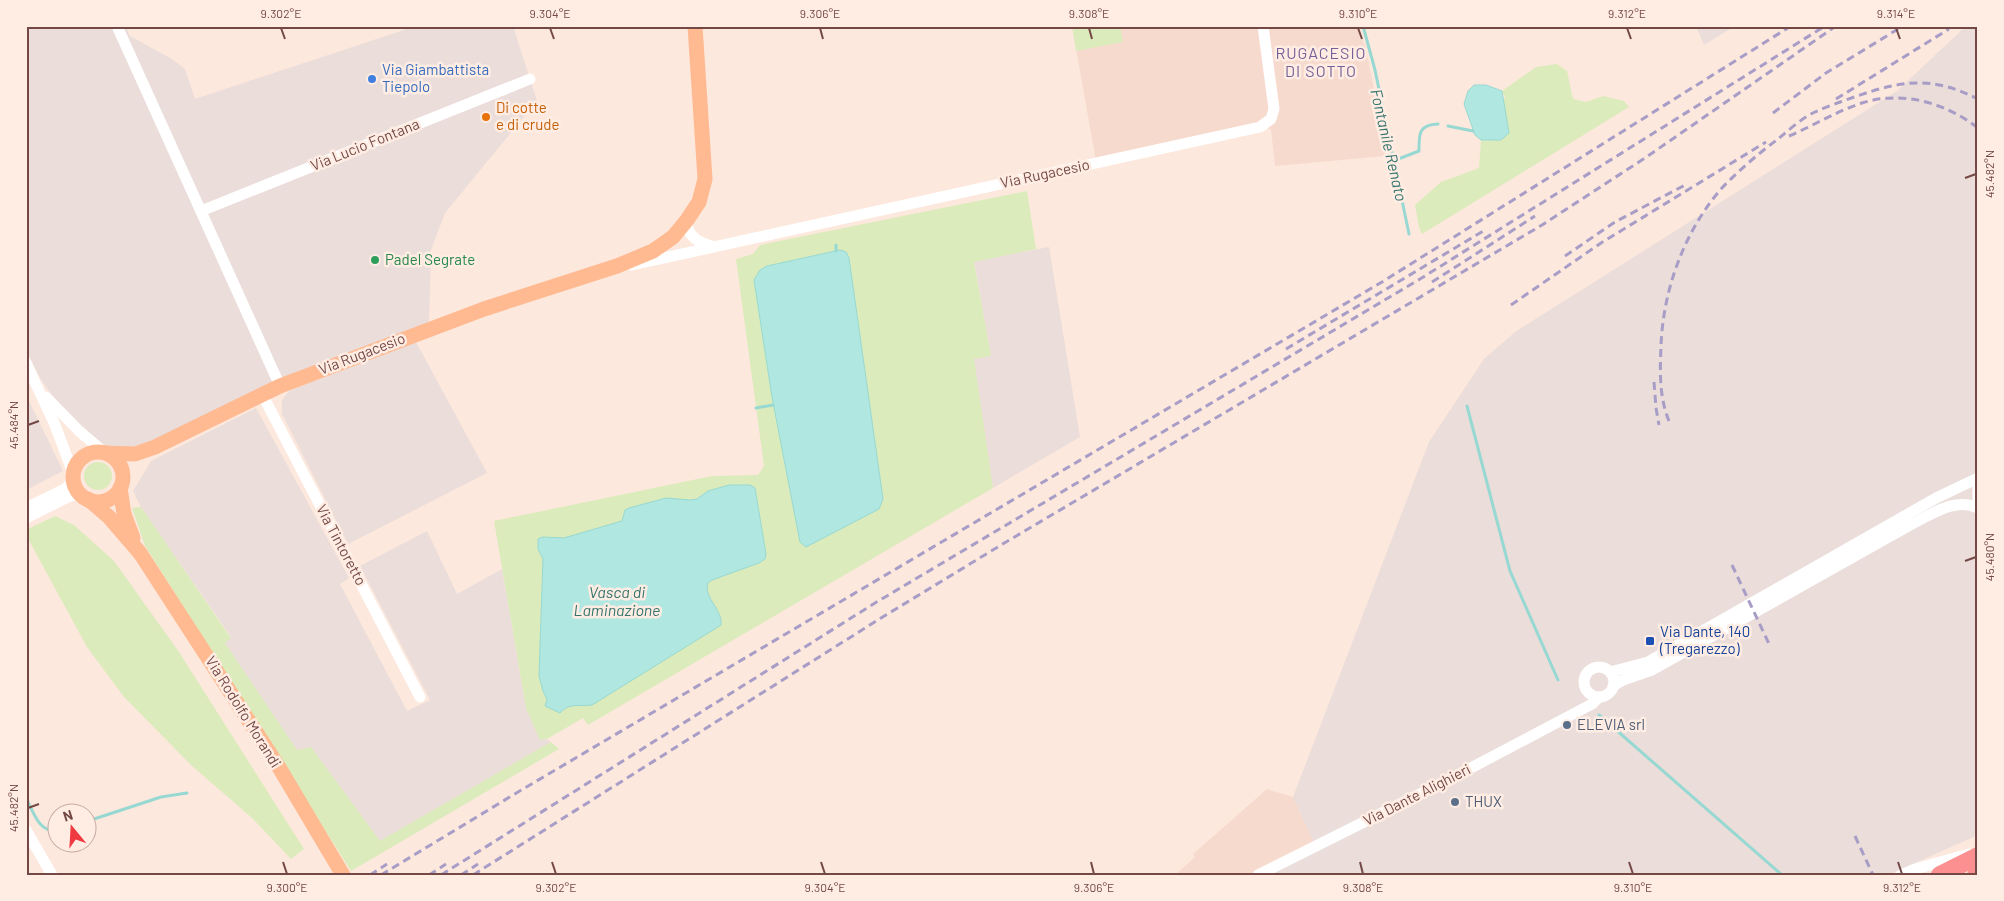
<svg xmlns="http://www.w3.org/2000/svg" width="2004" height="901" font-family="Barlow,sans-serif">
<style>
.residential{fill:#f7dace}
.industrial{fill:#eaddda}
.green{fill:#dbebbb}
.water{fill:#b1e7e1;stroke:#97d9d2}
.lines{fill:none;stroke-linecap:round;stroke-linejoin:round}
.stream{stroke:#97d9d2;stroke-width:3}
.minor{stroke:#fff;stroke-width:11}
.major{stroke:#ffba92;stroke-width:15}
.highway{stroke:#fc8f90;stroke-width:18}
.rail{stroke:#a89dc6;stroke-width:3;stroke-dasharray:8 5;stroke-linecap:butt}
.ticks{fill:none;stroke:#744945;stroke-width:2}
.shop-dot{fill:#3f7fe0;stroke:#ffede4;stroke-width:2}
.food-dot{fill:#e8710a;stroke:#ffede4;stroke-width:2}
.leisure-dot{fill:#2e9e5b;stroke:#ffede4;stroke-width:2}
.transit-dot{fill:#1a4fb4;stroke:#ffede4;stroke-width:2}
.service-dot{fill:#5c6f8a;stroke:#ffede4;stroke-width:2}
.labels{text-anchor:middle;stroke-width:5;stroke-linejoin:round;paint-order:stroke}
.shop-label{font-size:15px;fill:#366cbe;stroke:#ffede4;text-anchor:start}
.food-label{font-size:15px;fill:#c56008;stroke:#ffede4;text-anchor:start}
.street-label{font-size:15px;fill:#744945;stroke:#ffede4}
.leisure-label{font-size:15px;fill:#27864d;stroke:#ffede4;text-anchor:start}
.transit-label{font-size:15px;fill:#164399;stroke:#ffede4;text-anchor:start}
.service-label{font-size:15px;fill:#4e5e75;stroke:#ffede4;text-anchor:start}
.neighbourhood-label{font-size:16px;letter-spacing:1px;fill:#766098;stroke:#ffede4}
.water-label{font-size:16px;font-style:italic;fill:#35746d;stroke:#ffede4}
.neatline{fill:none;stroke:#744945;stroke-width:2}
.ticks-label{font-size:12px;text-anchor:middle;fill:#744945}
</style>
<rect width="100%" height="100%" fill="#fde8dd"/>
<g class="residential">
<path d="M 1072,26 L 1358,26 L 1366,49 L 1382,129 L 1385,156 L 1275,166 L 1271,130 L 1268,128 L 1097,167 Z"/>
<path d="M 1267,789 L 1293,797 L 1315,845 L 1254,875 L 1175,875 L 1195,857 L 1193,854 Z"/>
</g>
<g class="industrial">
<path d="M 26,26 L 129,26 L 126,27 L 130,36 L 172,59 L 185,69 L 195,99 L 416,26 L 513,26 L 537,101 L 445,213 L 431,250 L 429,323 L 156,442 L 133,448 L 110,447 L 100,443 L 56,401 L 40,378 L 26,349 Z"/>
<path d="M 1696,26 L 1735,26 L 1704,45 Z"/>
<path d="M 1966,26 L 1978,26 L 1978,835 L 1888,875 L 1269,875 L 1315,845 L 1293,797 L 1429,442 L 1484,359 L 1515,332 L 1897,91 Z"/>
<path d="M 1049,247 L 1080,437 L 993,488 L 974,359 L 991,356 L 974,261 Z"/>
<path d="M 416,342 L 487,473 L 348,544 L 282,414 L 282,400 L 289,391 Z"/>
<path d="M 26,395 L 63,471 L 26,490 Z"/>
<path d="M 256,408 L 349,578 L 340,584 L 407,711 L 430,700 L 360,566 L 427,531 L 457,594 L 502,569 L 526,708 L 540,740 L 547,739 L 551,742 L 380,841 L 311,747 L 297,750 L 224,643 L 231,637 L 141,507 L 133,491 L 151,461 Z"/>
</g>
<g class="green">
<path d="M 1072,26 L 1120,26 L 1123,42 L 1076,51 Z"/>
<path d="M 1557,64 L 1567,71 L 1573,99 L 1586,102 L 1603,96 L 1624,101 L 1629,107 L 1422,234 L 1419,227 L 1415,205 L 1441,182 L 1479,168 L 1481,140 L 1490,141 L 1505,97 L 1502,91 L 1536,67 Z"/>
<path d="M 1027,191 L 1036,249 L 974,262 L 991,356 L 974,359 L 993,488 L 588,725 L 583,718 L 547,739 L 540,740 L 526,708 L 494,521 L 712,476 L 758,475 L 764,466 L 736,259 L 753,254 L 760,245 Z"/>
<circle cx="98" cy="476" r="14"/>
<path d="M 141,507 L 231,638 L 225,643 L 297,750 L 311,747 L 380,841 L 551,742 L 559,749 L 351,871 L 145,546 L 132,508 Z"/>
<path d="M 55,516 L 74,525 L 114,561 L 179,652 L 304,849 L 291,859 L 252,818 L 192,766 L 124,697 L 87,647 L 26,535 L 26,530 Z"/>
</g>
<g class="water">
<path d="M 1474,85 L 1486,85 L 1502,91 L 1509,133 L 1501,140 L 1481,140 L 1475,135 L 1464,104 L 1468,91 Z"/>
<path d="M 840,250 L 846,252 L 849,258 L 883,499 L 879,509 L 806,547 L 800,542 L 772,397 L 754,280 L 760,270 L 767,266 Z"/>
<path d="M 729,485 L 750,485 L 755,488 L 766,554 L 765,559 L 759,563 L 712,580 L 708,583 C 703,597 723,610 721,625 L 592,705 C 580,707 569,702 560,713 L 545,706 L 547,699 L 543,691 L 539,676 L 543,559 L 538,549 L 538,539 L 542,537 L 564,538 L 622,521 L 625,510 L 629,508 L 666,498 L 690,500 L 697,499 L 708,491 Z"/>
</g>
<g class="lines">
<g class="stream">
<path d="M 1363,26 L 1375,70 L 1409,234"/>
<path d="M 1448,126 L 1473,131"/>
<path d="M 1393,161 L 1419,151 C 1419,134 1418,125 1438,124"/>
<path d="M 836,245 L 836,251"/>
<path d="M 1467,406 L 1510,571 L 1558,680"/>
<path d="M 756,408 L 773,405"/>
<path d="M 1599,715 L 1782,875"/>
<path d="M 26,798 C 34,813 38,832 58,831"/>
<path d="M 88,821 L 161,797 L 187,793"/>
</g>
<g class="minor">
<path d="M 117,26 L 280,386"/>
<path d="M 201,211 L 530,79"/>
<path d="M 687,220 C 686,237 700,243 714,247"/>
<path d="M 632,265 L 1260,127 L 1271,119 L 1274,109 L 1263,26"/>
<path d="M 26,363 L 55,425 L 73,473"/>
<path d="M 262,394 L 420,697"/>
<path d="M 46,397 L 79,431 L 105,453"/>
<path d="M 1978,486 L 1978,502"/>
<path d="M 26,508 L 65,489 L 73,481"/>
<path d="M 26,518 L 70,496 L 80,494"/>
<circle cx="1599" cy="682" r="15"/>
<path d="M 1610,672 L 1648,662 L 1936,498 L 1978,478"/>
<path d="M 1613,686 L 1623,680 L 1652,670 L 1912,524 C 1932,514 1955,497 1978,508"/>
<path d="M 26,830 L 52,875"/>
<path d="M 1258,875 L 1450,779 L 1575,713 L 1592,704 L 1599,697"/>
<path d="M 1901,875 L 1915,869 L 1969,854"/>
</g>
<g class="major">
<circle cx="98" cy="477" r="25"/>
<path d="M 105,453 L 135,454 L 155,447 L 280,386 L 484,309 L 617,266 L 653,251 L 673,237 L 687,220 L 699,202 L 705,179 L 695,26"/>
<path d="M 120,488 L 124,514 L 133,538"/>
<path d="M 88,499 L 109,517 L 140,553 L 280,769 L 343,875"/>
</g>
<g class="highway">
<path d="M 1940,875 L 1978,856"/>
<path d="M 1976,875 L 1978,874"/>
</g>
<g class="rail">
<path d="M 1836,99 L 1949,29"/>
<path d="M 1773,113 L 1826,73 L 1903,26"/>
<path d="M 1789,136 C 1813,126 1837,111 1862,103 C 1902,90 1946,103 1978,128"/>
<path d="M 1565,256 L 1615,222 L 1687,184"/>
<path d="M 1432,282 L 1535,216"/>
<path d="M 1511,305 L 1601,243 L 1766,142"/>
<path d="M 1286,349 L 1485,230"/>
<path d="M 1654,382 L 1656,408 L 1659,425"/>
<path d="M 1669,421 C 1659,397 1660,371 1661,346 C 1663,290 1684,232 1721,189 C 1738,171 1758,154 1778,139 C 1789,130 1802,118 1815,112 C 1828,106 1843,101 1857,96 C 1904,80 1932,76 1978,99"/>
<path d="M 1732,565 L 1770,646"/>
<path d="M 1855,836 L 1873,875"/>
<path d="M 370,875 L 387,864"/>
<path d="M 381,875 L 518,792 L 1382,282 L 1791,26"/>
<path d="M 429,875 L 446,864"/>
<path d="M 441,875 L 875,603 L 1420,279 L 1825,26"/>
<path d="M 461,875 L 478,864"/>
<path d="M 473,875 L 881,618 L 1006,542 L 1542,225 L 1645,158 L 1836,26"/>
</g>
</g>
<path class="ticks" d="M 281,28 L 285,39M 550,28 L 554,39M 820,28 L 823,39M 1089,28 L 1092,39M 1358,28 L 1362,39M 1627,28 L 1631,39M 1896,28 L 1900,39M 1965,178 L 1976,174M 28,425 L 39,421M 1965,561 L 1976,557M 28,808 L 39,804M 283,862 L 287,874M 552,862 L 556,874M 821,862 L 825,874M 1091,862 L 1094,874M 1360,862 L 1363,874M 1629,862 L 1633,874M 1898,862 L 1902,874"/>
<circle class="shop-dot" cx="372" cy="79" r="5"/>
<circle class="food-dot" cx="486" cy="117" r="5"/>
<circle class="leisure-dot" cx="375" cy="260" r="5"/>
<rect class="transit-dot" x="1645" y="636" width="10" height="10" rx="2.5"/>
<g class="service-dot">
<circle cx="1567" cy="725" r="5"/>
<circle cx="1455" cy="802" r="5"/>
</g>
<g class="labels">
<g class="shop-label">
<text x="382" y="75">Via Giambattista<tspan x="382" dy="17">Tiepolo</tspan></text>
</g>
<g class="food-label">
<text x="496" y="113">Di cotte<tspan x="496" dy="17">e di crude</tspan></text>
</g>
<g class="street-label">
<text transform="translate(365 145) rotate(-22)" y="5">Via Lucio Fontana</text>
<text transform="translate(1045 174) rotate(-12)" y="5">Via Rugacesio</text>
<text transform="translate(362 354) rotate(-21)" y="5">Via Rugacesio</text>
<text transform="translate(341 545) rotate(62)" y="5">Via Tintoretto</text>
<text transform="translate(243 712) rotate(58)" y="5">Via Rodolfo Morandi</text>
<text transform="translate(1417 795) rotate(-27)" y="5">Via Dante Alighieri</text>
</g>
<g class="leisure-label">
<text x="385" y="265">Padel Segrate</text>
</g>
<g class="transit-label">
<text x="1660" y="637">Via Dante, 140<tspan x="1660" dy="17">(Tregarezzo)</tspan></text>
</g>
<g class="service-label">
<text x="1577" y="730">ELEVIA srl</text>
<text x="1465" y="807">THUX</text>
</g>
<g class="neighbourhood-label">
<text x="1321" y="59">RUGACESIO<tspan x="1321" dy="18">DI SOTTO</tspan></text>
</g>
<g class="water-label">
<text transform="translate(1389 145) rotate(77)" y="6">Fontanile Renato</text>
<text x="617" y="598">Vasca di<tspan x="617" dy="18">Laminazione</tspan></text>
</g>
</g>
<rect width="2004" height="901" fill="none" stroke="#ffede4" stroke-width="55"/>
<g transform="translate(72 828) rotate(342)"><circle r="24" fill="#ffede4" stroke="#c7aba4"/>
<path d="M0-4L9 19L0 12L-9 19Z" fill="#ef3a42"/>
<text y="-8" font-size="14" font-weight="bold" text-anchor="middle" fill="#744945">N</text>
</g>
<rect x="28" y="28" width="1948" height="846" class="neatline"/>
<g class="ticks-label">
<text x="281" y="18">9.302°E</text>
<text x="550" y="18">9.304°E</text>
<text x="820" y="18">9.306°E</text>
<text x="1089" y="18">9.308°E</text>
<text x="1358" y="18">9.310°E</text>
<text x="1627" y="18">9.312°E</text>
<text x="1896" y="18">9.314°E</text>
<text transform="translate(1990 174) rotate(-90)" y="4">45.482°N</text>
<text transform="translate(14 425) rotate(-90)" y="4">45.484°N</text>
<text transform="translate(1990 557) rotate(-90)" y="4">45.480°N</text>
<text transform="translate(14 808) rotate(-90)" y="4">45.482°N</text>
<text x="287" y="892">9.300°E</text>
<text x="556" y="892">9.302°E</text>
<text x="825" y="892">9.304°E</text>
<text x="1094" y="892">9.306°E</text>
<text x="1363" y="892">9.308°E</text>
<text x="1633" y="892">9.310°E</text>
<text x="1902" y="892">9.312°E</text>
</g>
</svg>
